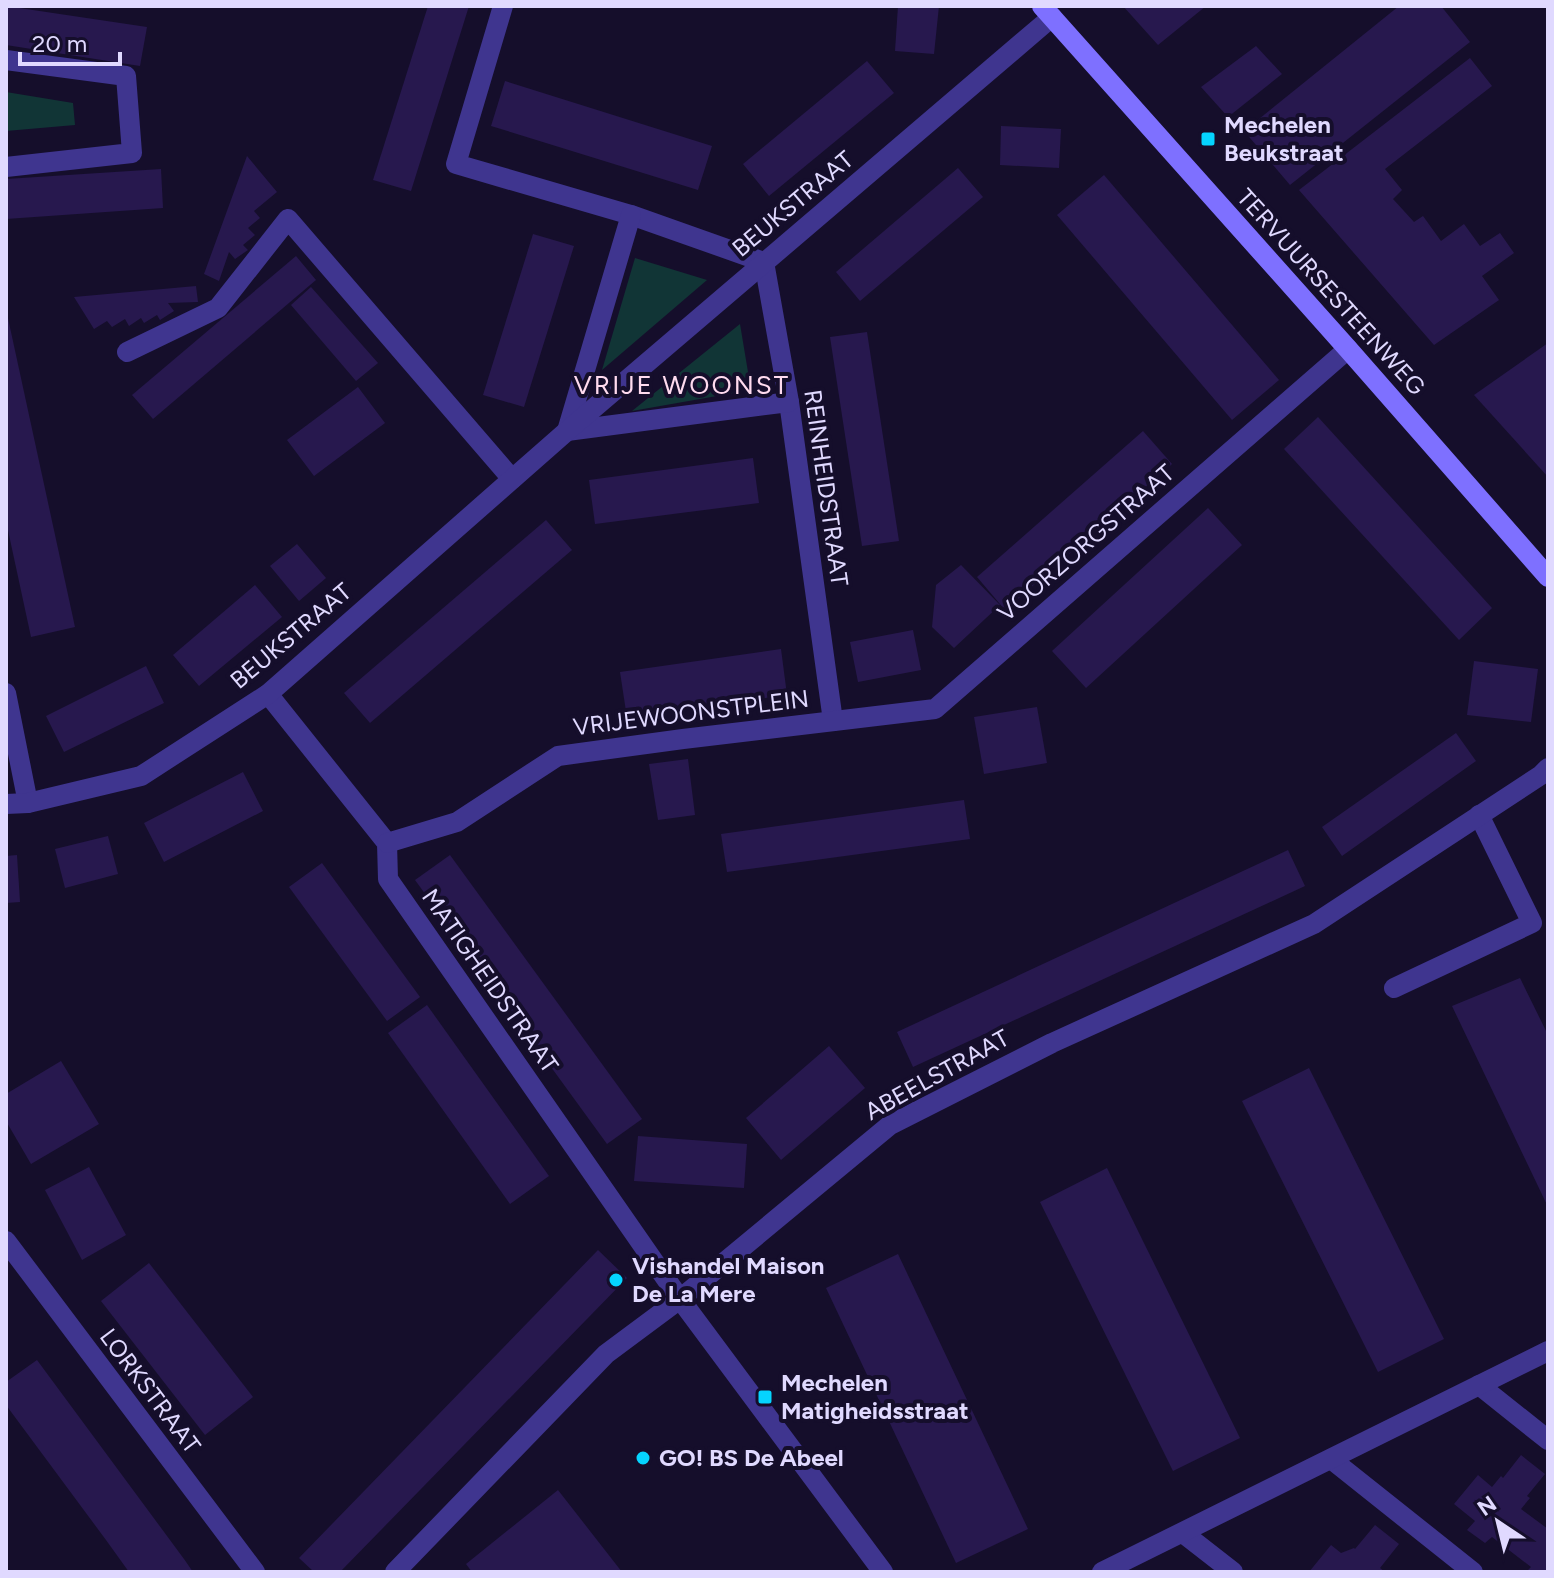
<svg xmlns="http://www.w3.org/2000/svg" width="1554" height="1578" font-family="Figtree,sans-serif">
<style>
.green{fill:#113536}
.building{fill:#27184e}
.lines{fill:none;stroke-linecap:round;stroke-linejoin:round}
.lane{stroke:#3f358f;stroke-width:20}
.street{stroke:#3f358f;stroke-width:20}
.secondary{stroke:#7e70ff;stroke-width:20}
.poi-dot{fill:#05d4ff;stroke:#150e2b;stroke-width:3}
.labels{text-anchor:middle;stroke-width:8;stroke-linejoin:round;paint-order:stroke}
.poi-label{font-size:24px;font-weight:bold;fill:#e0d9ff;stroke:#150e2b;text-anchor:start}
.street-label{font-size:24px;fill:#e0d9ff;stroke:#150e2b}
.neighbourhood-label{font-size:26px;letter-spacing:2px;fill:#ffdbef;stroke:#150e2b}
</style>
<rect width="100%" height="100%" fill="#150e2b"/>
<g class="green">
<path d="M 6,92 L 73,103 L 75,125 L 6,131 Z"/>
<path d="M 635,258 L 707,280 L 602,370 Z"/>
<path d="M 740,324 L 751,390 L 632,411 Z"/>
</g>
<g class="building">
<path d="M 6,6 L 147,27 L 140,66 L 6,45 Z"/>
<path d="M 428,6 L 469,6 L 411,191 L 373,180 Z"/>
<path d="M 898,6 L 939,6 L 934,54 L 895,51 Z"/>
<path d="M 1123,6 L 1206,6 L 1158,45 Z"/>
<path d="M 1399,6 L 1441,6 L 1470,42 L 1290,185 L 1244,131 Z"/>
<path d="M 1256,46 L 1282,74 L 1228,117 L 1201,87 Z"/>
<path d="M 1470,58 L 1492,86 L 1385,169 L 1402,190 L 1393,199 L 1414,222 L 1423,216 L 1441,241 L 1464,224 L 1480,246 L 1500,233 L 1514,253 L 1482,276 L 1499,300 L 1434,345 L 1299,190 Z"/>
<path d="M 867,61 L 894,93 L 769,196 L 743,164 Z"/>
<path d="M 505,81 L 712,146 L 698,190 L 491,126 Z"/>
<path d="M 1001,126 L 1061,129 L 1059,168 L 1000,165 Z"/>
<path d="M 247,156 L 277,192 L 254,211 L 260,218 L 248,228 L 255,235 L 243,245 L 248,250 L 235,259 L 229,252 L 219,281 L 204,274 Z"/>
<path d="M 958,168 L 983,197 L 860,301 L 836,272 Z"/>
<path d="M 161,169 L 163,208 L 6,219 L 6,179 Z"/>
<path d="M 1104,175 L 1279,380 L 1232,420 L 1057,215 Z"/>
<path d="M 533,234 L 574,246 L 524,407 L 483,395 Z"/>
<path d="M 296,256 L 316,280 L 153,419 L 132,395 Z"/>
<path d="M 196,286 L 198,302 L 168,303 L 174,311 L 160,320 L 157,315 L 144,323 L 141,318 L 129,326 L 125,319 L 112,327 L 107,321 L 94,329 L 74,297 Z"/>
<path d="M 311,287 L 378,363 L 356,381 L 291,305 Z"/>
<path d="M 6,309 L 75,627 L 31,637 L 6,521 Z"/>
<path d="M 867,332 L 899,541 L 862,546 L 830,337 Z"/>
<path d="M 1548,343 L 1548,477 L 1474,395 Z"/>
<path d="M 358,387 L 385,423 L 314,476 L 287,440 Z"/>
<path d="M 1318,417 L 1492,608 L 1459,640 L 1284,449 Z"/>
<path d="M 1143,431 L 1172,464 L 1005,610 L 977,577 Z"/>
<path d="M 753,458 L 759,503 L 595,524 L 589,480 Z"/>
<path d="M 1208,508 L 1242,545 L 1086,688 L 1052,651 Z"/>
<path d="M 546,520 L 572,550 L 370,723 L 344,693 Z"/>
<path d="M 297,544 L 326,578 L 299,601 L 270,566 Z"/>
<path d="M 961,565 L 1000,605 L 954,648 L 932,627 L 936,585 Z"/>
<path d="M 255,585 L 282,617 L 199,686 L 173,655 Z"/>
<path d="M 913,630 L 921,670 L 858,682 L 850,642 Z"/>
<path d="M 781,649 L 787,695 L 627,718 L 620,672 Z"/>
<path d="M 1474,661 L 1538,669 L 1531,722 L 1467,715 Z"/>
<path d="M 146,666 L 164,703 L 64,752 L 46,716 Z"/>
<path d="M 1037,707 L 1047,763 L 984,774 L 974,717 Z"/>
<path d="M 1456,733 L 1476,761 L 1342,856 L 1322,827 Z"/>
<path d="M 688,759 L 695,815 L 658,820 L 649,764 Z"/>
<path d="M 243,772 L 263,811 L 164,862 L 144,823 Z"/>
<path d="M 964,800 L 970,839 L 727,872 L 721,834 Z"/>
<path d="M 108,836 L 118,874 L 65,888 L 55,849 Z"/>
<path d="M 1288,850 L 1305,886 L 913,1067 L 897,1032 Z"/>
<path d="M 17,855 L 20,902 L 6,903 L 6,856 Z"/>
<path d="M 450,855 L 642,1119 L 607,1144 L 415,880 Z"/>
<path d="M 322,863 L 420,997 L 387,1021 L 289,887 Z"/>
<path d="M 1520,978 L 1548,1035 L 1548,1207 L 1452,1006 Z"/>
<path d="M 427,1005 L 549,1176 L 510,1204 L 388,1033 Z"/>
<path d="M 829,1046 L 865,1088 L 781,1160 L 746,1118 Z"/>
<path d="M 61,1061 L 99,1124 L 31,1164 L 6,1121 L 6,1094 Z"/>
<path d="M 1309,1068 L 1444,1339 L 1378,1372 L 1242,1101 Z"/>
<path d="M 638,1136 L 747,1144 L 744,1188 L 634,1181 Z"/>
<path d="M 89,1167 L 126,1235 L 82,1260 L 45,1190 Z"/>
<path d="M 1107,1168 L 1240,1438 L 1173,1471 L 1040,1202 Z"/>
<path d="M 598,1250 L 627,1278 L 340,1572 L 314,1572 L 299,1558 Z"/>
<path d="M 898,1254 L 1028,1529 L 956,1563 L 826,1288 Z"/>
<path d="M 149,1263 L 253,1397 L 205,1435 L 101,1301 Z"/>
<path d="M 37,1360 L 184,1559 L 193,1572 L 129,1572 L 106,1540 L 6,1405 L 6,1382 Z"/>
<path d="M 1521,1455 L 1545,1474 L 1527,1496 L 1530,1498 L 1521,1509 L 1548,1529 L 1548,1572 L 1526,1572 L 1531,1567 L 1492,1537 L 1485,1543 L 1467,1530 L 1475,1521 L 1454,1504 L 1478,1475 L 1492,1487 L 1501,1476 L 1503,1478 Z"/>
<path d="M 558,1490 L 622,1572 L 472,1572 L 466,1564 Z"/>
<path d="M 1375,1525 L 1399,1544 L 1380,1568 L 1385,1572 L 1309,1572 L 1331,1545 L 1341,1553 L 1354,1548 L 1355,1549 Z"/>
</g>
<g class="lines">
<g class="lane">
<path d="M 127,352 L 218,308 L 288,219 L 512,479"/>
<path d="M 1394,988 L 1532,923 L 1479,815"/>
</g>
<g class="street">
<path d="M 503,6 L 456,164 L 631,215 L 764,262 L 789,402 L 833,721"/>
<path d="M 6,60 L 126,76 L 132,153 L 6,167"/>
<path d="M 631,215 L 567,431 L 789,402"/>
<path d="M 6,693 L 28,803"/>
<path d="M 268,694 L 387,843 L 388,879 L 680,1299 L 883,1572"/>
<path d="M 6,804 L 28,803 L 141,776 L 268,694 L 567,431 L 1052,17"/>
<path d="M 387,843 L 457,822 L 558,756 L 683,739 L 935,709 L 1348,349"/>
<path d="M 6,1241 L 255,1572"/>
<path d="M 1479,1385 L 1548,1440"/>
<path d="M 1331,1459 L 1473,1572"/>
<path d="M 1183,1533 L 1233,1572"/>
<path d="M 395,1572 L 606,1354 L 680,1299 L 890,1125 L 1052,1043 L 1314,924 L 1541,775 L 1548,768"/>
<path d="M 1102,1572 L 1548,1351"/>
</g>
<path class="secondary" d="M 1042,6 L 1348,349 L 1548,577"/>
</g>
<g class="poi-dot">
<rect x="1200" y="131" width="16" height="16" rx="4"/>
<circle cx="616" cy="1280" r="8"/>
<rect x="757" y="1389" width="16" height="16" rx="4"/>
<circle cx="643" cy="1458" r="8"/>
</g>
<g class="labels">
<g class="poi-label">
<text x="1224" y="133">Mechelen<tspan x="1224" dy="28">Beukstraat</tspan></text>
<text x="632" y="1274">Vishandel Maison<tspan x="632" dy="28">De La Mere</tspan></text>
<text x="781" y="1391">Mechelen<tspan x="781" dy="28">Matigheidsstraat</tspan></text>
<text x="659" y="1466">GO! BS De Abeel</text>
</g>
<g class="street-label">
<text transform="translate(793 204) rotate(-40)" y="8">BEUKSTRAAT</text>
<text transform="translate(1331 292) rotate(48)" y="8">TERVUURSESTEENWEG</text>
<text transform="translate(826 488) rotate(82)" y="8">REINHEIDSTRAAT</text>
<text transform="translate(1086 543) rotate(-41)" y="8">VOORZORGSTRAAT</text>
<text transform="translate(291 636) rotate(-40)" y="8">BEUKSTRAAT</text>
<text transform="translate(691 713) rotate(-7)" y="8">VRIJEWOONSTPLEIN</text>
<text transform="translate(490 981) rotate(55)" y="8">MATIGHEIDSTRAAT</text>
<text transform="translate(937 1075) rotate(-29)" y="8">ABEELSTRAAT</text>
<text transform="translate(150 1391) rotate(53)" y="8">LORKSTRAAT</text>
</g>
<g class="neighbourhood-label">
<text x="682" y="394">VRIJE WOONST</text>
</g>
</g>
<rect width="1554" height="1578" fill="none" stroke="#e0d9ff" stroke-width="16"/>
<g transform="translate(1498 1522) rotate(325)" stroke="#150e2b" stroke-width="6" paint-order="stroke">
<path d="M0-6L14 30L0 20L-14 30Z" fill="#e0d9ff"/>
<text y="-12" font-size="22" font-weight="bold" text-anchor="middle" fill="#e0d9ff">N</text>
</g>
<path d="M20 52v12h100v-12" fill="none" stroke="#e0d9ff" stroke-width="4"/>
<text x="32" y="52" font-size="24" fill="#e0d9ff" stroke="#150e2b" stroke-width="6" paint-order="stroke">20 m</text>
</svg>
